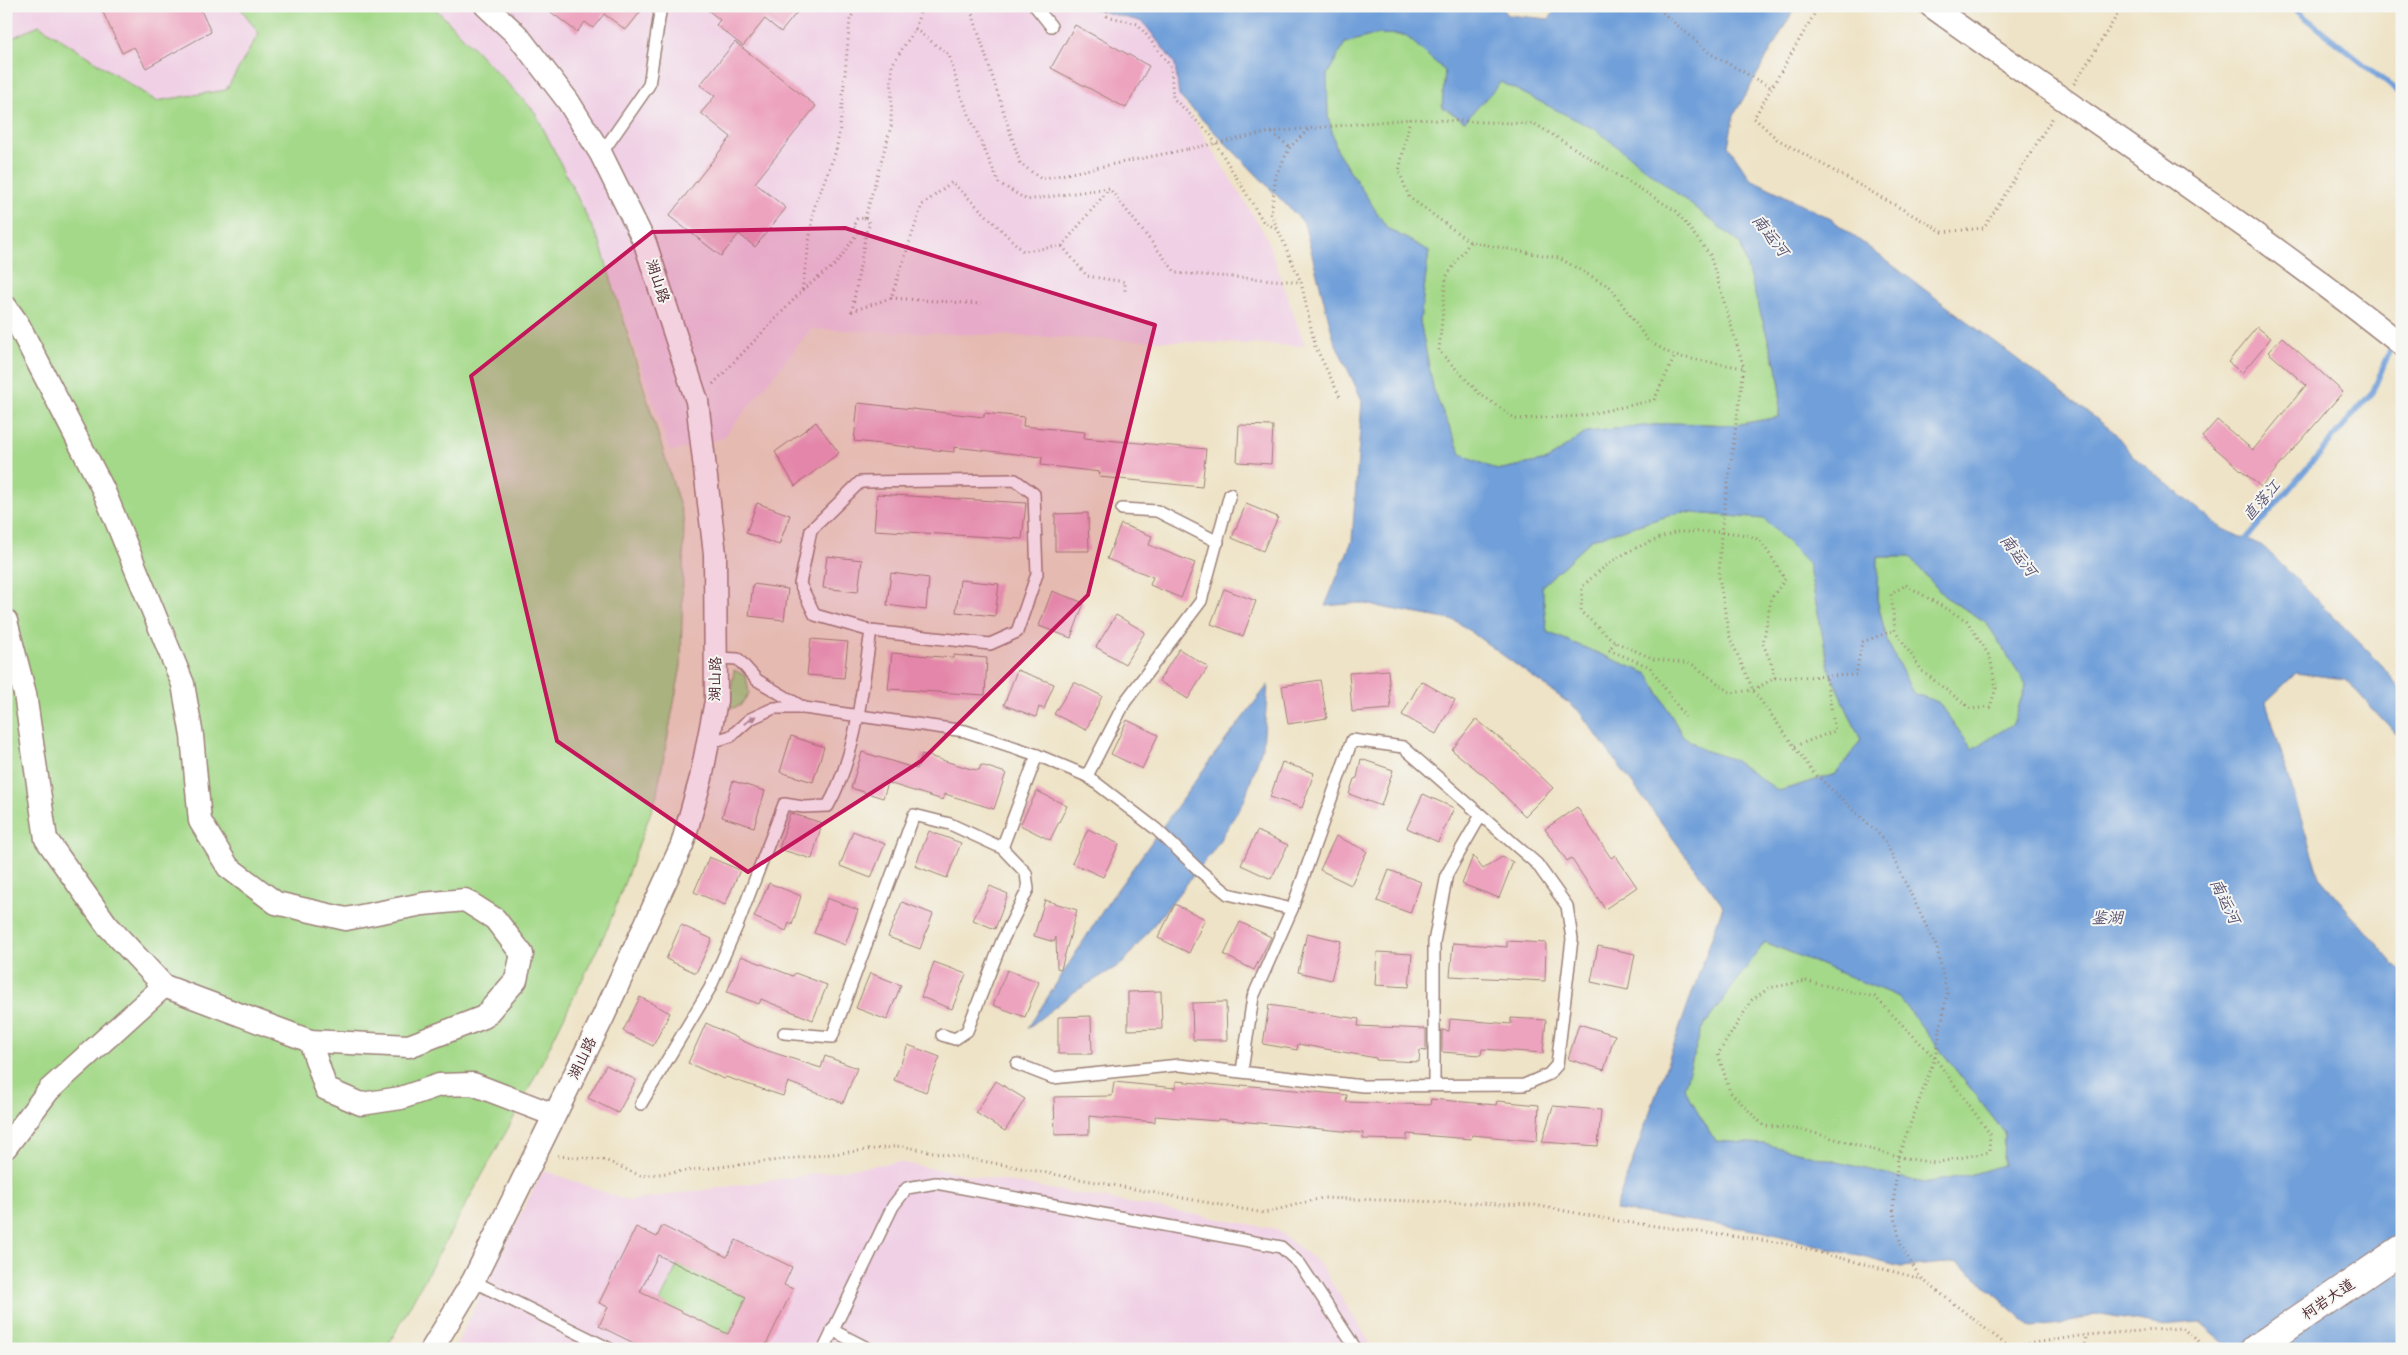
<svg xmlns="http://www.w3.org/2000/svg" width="2408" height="1355" font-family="Mali,'LXGW WenKai TC',sans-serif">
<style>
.built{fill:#f0d0e5}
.green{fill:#a4d989;stroke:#777c5a}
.water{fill:#6f9fd9;stroke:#5c5f82;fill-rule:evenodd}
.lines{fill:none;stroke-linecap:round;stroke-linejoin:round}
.stream{stroke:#6f9fd9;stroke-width:5.5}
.building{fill:#eda2be;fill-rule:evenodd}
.service-casing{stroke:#9c8178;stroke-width:14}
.minor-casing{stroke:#9c8178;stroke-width:25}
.tertiary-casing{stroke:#9c8178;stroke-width:30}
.path{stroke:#9c8178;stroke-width:3;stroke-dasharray:1 4;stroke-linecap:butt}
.service{stroke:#fff;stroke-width:11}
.minor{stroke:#fff;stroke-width:22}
.tertiary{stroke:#fff;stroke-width:28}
.path-bridge{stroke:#9c8178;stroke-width:3;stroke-dasharray:1 4;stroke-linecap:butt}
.oneway{fill:#ae9aa0}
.marked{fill:#c2185b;fill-opacity:0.2;stroke:#c2185b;stroke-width:4;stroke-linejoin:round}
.labels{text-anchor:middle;stroke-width:4;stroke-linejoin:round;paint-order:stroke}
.street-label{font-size:15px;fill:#4a1f2b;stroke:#f6f6f2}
.water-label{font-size:16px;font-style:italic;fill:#595271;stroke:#f6f6f2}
</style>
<rect width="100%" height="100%" fill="#f6f6f2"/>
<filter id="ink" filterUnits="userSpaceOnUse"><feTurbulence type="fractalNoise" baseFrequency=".02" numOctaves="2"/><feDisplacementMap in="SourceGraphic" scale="10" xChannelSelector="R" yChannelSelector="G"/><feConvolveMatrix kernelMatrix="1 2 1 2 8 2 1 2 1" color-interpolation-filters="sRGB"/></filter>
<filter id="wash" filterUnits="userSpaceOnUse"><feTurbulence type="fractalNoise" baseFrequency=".0096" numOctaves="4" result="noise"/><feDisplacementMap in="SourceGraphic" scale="20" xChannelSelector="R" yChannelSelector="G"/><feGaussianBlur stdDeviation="1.12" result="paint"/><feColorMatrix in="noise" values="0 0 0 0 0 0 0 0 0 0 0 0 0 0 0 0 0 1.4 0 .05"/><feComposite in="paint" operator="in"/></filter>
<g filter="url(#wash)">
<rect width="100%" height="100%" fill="#eee3c6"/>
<g class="built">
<path d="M 6,6 L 239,6 L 259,33 L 226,90 L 156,101 L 39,25 L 6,41 Z"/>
<path d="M 433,6 L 1081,6 L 1143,21 L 1175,64 L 1179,96 L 1266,236 L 1305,346 L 811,329 L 723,438 L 670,452 L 600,244 L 535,112 Z"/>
<path d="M 897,1162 L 1276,1229 L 1320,1264 L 1374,1349 L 454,1349 L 543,1170 L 628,1201 Z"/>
</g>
<g class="green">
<path d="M 239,6 L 433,6 L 535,112 L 600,243 L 684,520 L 681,666 L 656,798 L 608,927 L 522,1103 L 386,1349 L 6,1349 L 6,41 L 39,25 L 156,101 L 226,90 L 259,33 Z"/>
<path d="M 1378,34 L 1405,35 L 1445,71 L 1442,107 L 1464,121 L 1501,82 L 1597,130 L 1740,243 L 1780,380 L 1779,417 L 1735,425 L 1672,423 L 1587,432 L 1547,460 L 1497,470 L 1461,454 L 1434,392 L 1420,321 L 1429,251 L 1387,228 L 1337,151 L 1328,116 L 1327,75 L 1345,43 Z"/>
<path d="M 1681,512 L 1764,519 L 1808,563 L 1830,673 L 1861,740 L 1836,774 L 1779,791 L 1732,759 L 1703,750 L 1682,735 L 1648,674 L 1547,632 L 1542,586 L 1592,539 Z"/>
<path d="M 1878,557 L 1910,557 L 1944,596 L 1986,622 L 2026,684 L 2013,724 L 1972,749 L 1938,702 L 1913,693 L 1887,641 L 1877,599 Z"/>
<path d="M 734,670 L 746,676 L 749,693 L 740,706 L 728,709 Z"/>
<path d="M 1765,942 L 1899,997 L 2004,1132 L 2003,1165 L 1970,1175 L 1923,1183 L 1764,1144 L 1715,1141 L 1684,1088 L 1701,1030 Z"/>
<path d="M 678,1264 L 746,1297 L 728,1334 L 660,1302 Z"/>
</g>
<g class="water">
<path d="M 1081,6 L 1501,6 L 1508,15 L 1549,19 L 1558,6 L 1796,6 L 1734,115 L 1728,146 L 1751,179 L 1831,219 L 2114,432 L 2135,458 L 2223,529 L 2265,548 L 2381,664 L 2402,691 L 2402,740 L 2345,679 L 2296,673 L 2266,702 L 2319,877 L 2402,973 L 2402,1349 L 2232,1349 L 2200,1322 L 2160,1325 L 2095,1314 L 2061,1324 L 2032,1327 L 1958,1262 L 1901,1267 L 1761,1231 L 1615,1210 L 1723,906 L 1578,710 L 1456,621 L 1359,603 L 1325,606 L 1352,541 L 1362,400 L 1334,340 L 1304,223 L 1179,96 L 1175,64 L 1143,22 ZM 1378,34 L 1405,35 L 1445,71 L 1442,107 L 1465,121 L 1501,82 L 1596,130 L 1740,243 L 1780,380 L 1779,417 L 1735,425 L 1672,423 L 1587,432 L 1547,460 L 1497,470 L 1461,454 L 1434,392 L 1420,321 L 1429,251 L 1387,228 L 1337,151 L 1328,116 L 1327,75 L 1345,43 ZM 1681,512 L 1764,519 L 1808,563 L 1830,673 L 1861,740 L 1836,774 L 1779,791 L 1732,759 L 1703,750 L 1682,735 L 1648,674 L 1547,632 L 1542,586 L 1592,539 ZM 1878,557 L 1910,557 L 1944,596 L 1986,622 L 2026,684 L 2013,724 L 1972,749 L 1938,702 L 1913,693 L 1887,641 L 1877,599 ZM 1765,942 L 1899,997 L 2004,1132 L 2003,1165 L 1970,1175 L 1923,1183 L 1764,1144 L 1715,1141 L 1684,1088 L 1701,1030 Z"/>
<path d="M 1268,685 L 1263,745 L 1244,801 L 1213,851 L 1123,963 L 1074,992 L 1028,1028 L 1107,904 L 1211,759 Z"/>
</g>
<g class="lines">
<g class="stream">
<path d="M 2291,6 L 2402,95"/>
<path d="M 2396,334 L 2402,320"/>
<path d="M 2242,544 L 2373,391 L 2393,343"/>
</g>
</g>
<g id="blocks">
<g class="building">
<path d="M 100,6 L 199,6 L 211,32 L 146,68 L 134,47 L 122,53 Z"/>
<path d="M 543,6 L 645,6 L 626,30 L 604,14 L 593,28 L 585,22 L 577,32 Z"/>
<path d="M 703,6 L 802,6 L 781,32 L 765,19 L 743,46 L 716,25 L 720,20 Z"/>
<path d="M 1075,25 L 1149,66 L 1126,108 L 1051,68 Z"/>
<path d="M 735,42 L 816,106 L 755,183 L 786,208 L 755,247 L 739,234 L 721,256 L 669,216 L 731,137 L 701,113 L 715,96 L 700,85 Z"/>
<path d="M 2257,327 L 2271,338 L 2242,373 L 2228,362 Z"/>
<path d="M 2282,337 L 2343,392 L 2261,487 L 2202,437 L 2217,420 L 2253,450 L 2306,385 L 2268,352 Z"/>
<path d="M 858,403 L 984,417 L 984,413 L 1024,417 L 1023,426 L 1085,432 L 1084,438 L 1206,449 L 1202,487 L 1099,477 L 1100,472 L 1041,465 L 1042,457 L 954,447 L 954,452 L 854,441 Z"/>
<path d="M 816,422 L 839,453 L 795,486 L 775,452 Z"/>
<path d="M 1239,425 L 1273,426 L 1271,464 L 1237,462 Z"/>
<path d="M 877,494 L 1026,503 L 1022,539 L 874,530 Z"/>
<path d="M 757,503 L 790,515 L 779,545 L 746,533 Z"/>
<path d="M 1246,504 L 1278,517 L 1263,551 L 1232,538 Z"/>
<path d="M 1088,513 L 1089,551 L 1055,551 L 1055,514 Z"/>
<path d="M 1121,524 L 1152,536 L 1149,545 L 1195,563 L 1181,598 L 1150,585 L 1153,577 L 1107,559 Z"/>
<path d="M 827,556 L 862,560 L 858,592 L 823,588 Z"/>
<path d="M 891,573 L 929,578 L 926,610 L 887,605 Z"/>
<path d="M 960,580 L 999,584 L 995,616 L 956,612 Z"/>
<path d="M 753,584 L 788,589 L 784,620 L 749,616 Z"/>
<path d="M 1224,589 L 1256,601 L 1243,636 L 1211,624 Z"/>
<path d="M 1052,591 L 1084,603 L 1071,638 L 1039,626 Z"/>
<path d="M 1116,615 L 1145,632 L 1125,664 L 1096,647 Z"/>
<path d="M 811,639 L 848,642 L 844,678 L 807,675 Z"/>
<path d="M 1179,649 L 1208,667 L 1188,699 L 1159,681 Z"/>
<path d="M 892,653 L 954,658 L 954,655 L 987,658 L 985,695 L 888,689 Z"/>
<path d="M 1017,670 L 1054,684 L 1044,709 L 1039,707 L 1036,717 L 1004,705 Z"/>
<path d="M 1388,670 L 1391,709 L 1352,712 L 1349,673 Z"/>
<path d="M 1320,680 L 1327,718 L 1288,724 L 1282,686 Z"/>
<path d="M 1421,681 L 1455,700 L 1436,734 L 1402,715 Z"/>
<path d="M 1074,682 L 1102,696 L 1086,730 L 1054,714 Z"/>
<path d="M 1476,719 L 1514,750 L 1553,788 L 1525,816 L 1487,778 L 1452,750 Z"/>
<path d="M 1127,720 L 1158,735 L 1142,769 L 1111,754 Z"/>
<path d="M 791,736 L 824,747 L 813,782 L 780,772 Z"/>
<path d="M 862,752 L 917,769 L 922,754 L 971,769 L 979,770 L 981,765 L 1006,773 L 994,809 L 945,794 L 943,800 L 888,783 L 883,798 L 851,788 Z"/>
<path d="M 1361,759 L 1393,770 L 1381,806 L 1349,794 L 1354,779 L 1357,778 Z"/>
<path d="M 1282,762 L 1314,773 L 1302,808 L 1270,797 Z"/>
<path d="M 733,781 L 765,791 L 754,827 L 722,817 Z"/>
<path d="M 1037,791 L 1067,806 L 1050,840 L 1020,825 Z"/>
<path d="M 1423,794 L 1454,808 L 1438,842 L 1407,828 Z"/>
<path d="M 1577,807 L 1611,858 L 1615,855 L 1637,887 L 1605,909 L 1571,858 L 1567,861 L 1545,829 Z"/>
<path d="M 790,813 L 822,823 L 812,859 L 779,849 Z"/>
<path d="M 1088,829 L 1119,844 L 1103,877 L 1072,863 Z"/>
<path d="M 853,831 L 885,844 L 871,878 L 840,866 Z"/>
<path d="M 929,831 L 961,843 L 947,878 L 915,866 Z"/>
<path d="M 1257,831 L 1288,845 L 1271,879 L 1241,865 Z"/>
<path d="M 1336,836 L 1367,851 L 1351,885 L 1320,870 Z"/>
<path d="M 1473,856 L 1483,869 L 1502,857 L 1513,862 L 1499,898 L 1462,884 Z"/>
<path d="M 709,857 L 740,870 L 725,905 L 694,892 Z"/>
<path d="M 1389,870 L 1421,882 L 1410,913 L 1377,901 Z"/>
<path d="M 769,883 L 801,896 L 792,925 L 789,923 L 786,931 L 754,917 Z"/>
<path d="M 990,886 L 1008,894 L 995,929 L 973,920 Z"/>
<path d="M 827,898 L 858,910 L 845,945 L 814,933 Z"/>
<path d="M 1045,900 L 1077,910 L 1061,969 L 1057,968 L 1056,937 L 1054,942 L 1034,936 Z"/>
<path d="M 902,902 L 933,914 L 920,949 L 888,937 Z"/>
<path d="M 1175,904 L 1205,919 L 1189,953 L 1158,938 Z"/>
<path d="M 1240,922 L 1271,937 L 1254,970 L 1224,955 Z"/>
<path d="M 681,925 L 712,939 L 696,973 L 666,959 Z"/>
<path d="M 1307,933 L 1341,941 L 1331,980 L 1298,972 Z"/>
<path d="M 1507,941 L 1546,943 L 1545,981 L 1450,976 L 1453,943 L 1507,947 Z"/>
<path d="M 1598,946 L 1635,954 L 1628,990 L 1591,982 Z"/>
<path d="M 1377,952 L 1412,954 L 1409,987 L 1375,985 Z"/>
<path d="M 741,956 L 793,976 L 795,973 L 827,985 L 813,1020 L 761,999 L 759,1004 L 727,992 Z"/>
<path d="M 934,962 L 966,974 L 952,1009 L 921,997 Z"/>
<path d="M 1007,970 L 1039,982 L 1025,1017 L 993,1005 Z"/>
<path d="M 870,973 L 901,985 L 887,1020 L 856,1008 Z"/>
<path d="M 1161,991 L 1162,1029 L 1128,1030 L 1128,992 Z"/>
<path d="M 640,997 L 670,1013 L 653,1046 L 623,1031 Z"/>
<path d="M 1226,1002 L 1227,1040 L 1193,1040 L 1192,1003 Z"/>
<path d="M 1269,1005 L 1359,1019 L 1358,1026 L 1426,1029 L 1426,1051 L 1420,1050 L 1419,1062 L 1376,1060 L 1376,1058 L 1298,1044 L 1297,1050 L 1263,1044 Z"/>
<path d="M 1091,1016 L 1092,1054 L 1058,1054 L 1058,1017 Z"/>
<path d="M 1511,1018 L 1546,1020 L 1543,1053 L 1482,1049 L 1481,1055 L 1442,1052 L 1442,1030 L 1449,1031 L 1450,1019 L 1511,1024 Z"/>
<path d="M 706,1023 L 756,1047 L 821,1068 L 825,1056 L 857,1068 L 843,1103 L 788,1082 L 783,1096 L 726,1077 L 724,1079 L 688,1063 Z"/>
<path d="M 1579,1024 L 1615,1035 L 1604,1070 L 1568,1059 Z"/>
<path d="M 908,1045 L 940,1057 L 926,1092 L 894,1080 Z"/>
<path d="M 606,1065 L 636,1080 L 618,1113 L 588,1098 Z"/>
<path d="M 996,1081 L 1025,1099 L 1005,1131 L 976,1113 Z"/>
<path d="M 1176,1081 L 1241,1087 L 1241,1085 L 1347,1095 L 1346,1102 L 1430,1105 L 1431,1099 L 1496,1105 L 1497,1101 L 1539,1105 L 1537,1141 L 1472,1135 L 1471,1139 L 1407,1134 L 1407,1140 L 1363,1139 L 1363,1133 L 1218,1119 L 1217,1121 L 1155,1116 L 1155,1122 L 1089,1116 L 1089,1134 L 1055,1135 L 1054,1097 L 1112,1096 L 1114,1082 L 1176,1088 Z"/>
<path d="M 1553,1106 L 1601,1110 L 1598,1146 L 1542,1142 Z"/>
<path d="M 662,1226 L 727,1257 L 736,1240 L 792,1267 L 784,1285 L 793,1289 L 764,1349 L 646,1349 L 599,1326 L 608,1307 L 599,1303 L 636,1227 L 657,1237 ZM 658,1255 L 746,1297 L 728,1334 L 640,1292 Z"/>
</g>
</g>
</g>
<g filter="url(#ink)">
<use href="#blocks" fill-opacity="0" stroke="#9c8178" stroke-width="1"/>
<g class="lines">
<defs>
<g id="service">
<path d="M 1035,6 L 1051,26"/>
<path d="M 601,154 L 649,85 L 661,6"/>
<path d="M 1015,480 L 1034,494 L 1037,574 L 1017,632 L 990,644 L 871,631 L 815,615 L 800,584 L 811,530 L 860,482 Z"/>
<path d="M 1122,509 L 1157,511 L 1218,542"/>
<path d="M 804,708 L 965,731 L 1037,755 L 1087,776 L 1156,829 L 1200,871 L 1228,894 L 1292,909"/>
<path d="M 708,743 L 731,736 L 750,719 L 774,708 L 804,708 L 757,680 L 738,659 L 716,658"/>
<path d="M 1087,776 L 1125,702 L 1201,601 L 1230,494"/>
<path d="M 1002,848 L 1037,755"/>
<path d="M 784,1033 L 832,1037 L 914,815 L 950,824 L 1002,848 L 1026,873 L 1028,889 L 1002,941 L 967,1031 L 955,1039 L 942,1035"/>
<path d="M 1017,1064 L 1053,1078 L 1179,1065 L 1363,1086 L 1524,1085 L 1549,1074 L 1557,1065 L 1572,939 L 1567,906 L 1537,864 L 1403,747 L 1352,740 L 1292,909 L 1253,997 L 1242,1071"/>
<path d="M 1434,1085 L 1434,942 L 1447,874 L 1481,815"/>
<path d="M 641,1104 L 710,988 L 737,926 L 784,804 L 803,807 L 828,806 C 857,754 862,689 871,631"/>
<path d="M 473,1281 L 610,1349"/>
<path d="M 832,1330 L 869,1349"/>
<path d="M 824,1349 L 893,1206 L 907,1188 L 936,1183 L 1281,1247 L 1300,1264 L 1356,1349"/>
</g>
<g id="minor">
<path d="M 1931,6 C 2088,119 2250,224 2402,345"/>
<path d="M 6,307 L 18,324 L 103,489 L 183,684 L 192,736 L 200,821 L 228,867 L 276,903 L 346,919 L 423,904 L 465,900 L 495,919 L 522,954 L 516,980 L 484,1017 L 409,1046 L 310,1041 L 164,986 L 107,925 L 46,839 L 25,694 L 6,621"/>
<path d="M 310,1041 L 326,1089 L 361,1104 L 401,1098 L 439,1085 L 473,1084 L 554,1115"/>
<path d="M 6,1147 L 49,1090 L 164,986"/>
<path d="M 432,1349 L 473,1281 L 603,1017 L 682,845 L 701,778 L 716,701 L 715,554 L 697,401 L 645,243 L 601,154 L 568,101 L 518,36 L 486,6"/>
</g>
<path id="tertiary" d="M 2255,1349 L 2402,1249"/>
</defs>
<use href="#service" class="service-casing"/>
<use href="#minor" class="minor-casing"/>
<use href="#tertiary" class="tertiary-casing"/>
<g class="path">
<path d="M 967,6 L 973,16 L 1020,163 L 1041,179 L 1188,149"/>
<path d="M 1106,6 L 1107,16 L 1138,24 L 1171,67 L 1173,98 L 1210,134 L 1263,221 L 1278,230"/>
<path d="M 1655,6 L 1711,54 L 1772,88"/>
<path d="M 1819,6 L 1754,118 L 1777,139 L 1943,232 L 1984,228 L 2053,117"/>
<path d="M 915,29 L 949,55 L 961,96 L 999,183 L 1027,200 L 1109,188 L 1176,273 L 1301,282"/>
<path d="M 2074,84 L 2123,6"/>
<path d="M 1410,119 L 1399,171 L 1409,197 L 1470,242 L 1559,258 L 1610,287 L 1648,341 L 1675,356 L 1744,368"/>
<path d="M 1308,130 L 1290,147 L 1276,175 L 1271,214 L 1301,282 L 1315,346 L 1341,399"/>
<path d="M 1271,132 L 1410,119 L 1535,124 L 1676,211 L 1710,255 L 1744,368 L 1721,532 L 1719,577 L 1729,635 L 1753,690 L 1813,772 L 1884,839 L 1937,948 L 1947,993 L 1935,1058 L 1898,1157 L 1893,1208 L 1901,1246 L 1921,1279"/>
<path d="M 1272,133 L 1290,147"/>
<path d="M 865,218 L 891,127 L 892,65 L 915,29 L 922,6"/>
<path d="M 865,218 L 870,224 L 866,232 L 858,232 L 853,226 L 857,219 Z"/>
<path d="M 866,232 L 852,311 L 891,298 L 922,205 L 952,182 L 1023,251 L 1062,246 L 1109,189"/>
<path d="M 1470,242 L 1446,277 L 1439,351 L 1480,394 L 1516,419 L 1581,416 L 1654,400 L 1675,356"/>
<path d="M 1062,246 L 1087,276 L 1125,282 L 1125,293"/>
<path d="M 802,290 L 836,264 L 858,232"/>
<path d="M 891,298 L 981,304"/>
<path d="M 713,384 L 802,291 L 814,208 L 836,151 L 840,128 L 850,19 L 858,6"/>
<path d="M 1677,532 C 1696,532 1738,530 1755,538 C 1765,543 1778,569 1785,579 L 1771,599 L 1763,644 L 1772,665 L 1775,678 L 1753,690 L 1731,693 L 1692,664 L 1654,659 L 1615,642 L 1581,612 L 1582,587 C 1614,555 1635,547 1677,532 Z"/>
<path d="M 1906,585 L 1967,621 L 1990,657 L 1996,688 L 1990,707 L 1971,709 L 1922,671 L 1895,630 L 1891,594 Z"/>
<path d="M 1615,642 L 1609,650 L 1650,667 L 1685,717"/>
<path d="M 1775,678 L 1856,675 L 1862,642 L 1895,630"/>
<path d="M 1795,746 L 1835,731 L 1826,677"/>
<path d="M 1806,981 L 1875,997 L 1935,1058 L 1990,1134 L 1989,1152 L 1935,1163 L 1898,1157 L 1804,1130 L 1764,1126 L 1730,1092 L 1718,1054 L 1752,1000 L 1769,988 Z"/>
<path d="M 558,1156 L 605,1160 L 641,1176 L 901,1146 L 1264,1213 L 1322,1198 L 1534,1205 L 1618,1221 L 1783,1243 L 1922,1279 L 2009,1347 L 2086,1335 L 2182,1328 L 2208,1349"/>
<path d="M 2085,1349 L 2086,1335"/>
</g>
<use href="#service" class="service"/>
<use href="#minor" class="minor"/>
<use href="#tertiary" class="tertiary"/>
<path class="path-bridge" d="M 1188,149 L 1271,132"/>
</g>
<defs><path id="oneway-solid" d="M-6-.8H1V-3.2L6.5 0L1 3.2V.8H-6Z" transform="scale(1.25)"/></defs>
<use class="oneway" href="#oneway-solid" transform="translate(750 720) rotate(-34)"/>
</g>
<path class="marked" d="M 845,228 L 1155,325 L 1088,595 L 921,761 L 748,872 L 557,741 L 471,376 L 652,232 Z"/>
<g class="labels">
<g class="street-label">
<text transform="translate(658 281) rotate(72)" y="5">湖山路</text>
<text transform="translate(715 679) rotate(-89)" y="5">湖山路</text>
<text transform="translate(582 1058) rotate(-64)" y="5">湖山路</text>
<text transform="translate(2328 1299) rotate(-34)" y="5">柯岩大道</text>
</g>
<g class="water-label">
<text transform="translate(1771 235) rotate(52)" y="6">南运河</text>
<text transform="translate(2261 500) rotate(-49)" y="6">直落江</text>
<text transform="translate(2019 555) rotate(52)" y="6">南运河</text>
<text transform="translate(2226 901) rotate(64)" y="6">南运河</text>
<text x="2107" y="923">鉴湖</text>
</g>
</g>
<rect width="2408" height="1355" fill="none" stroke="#f6f6f2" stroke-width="25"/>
</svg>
